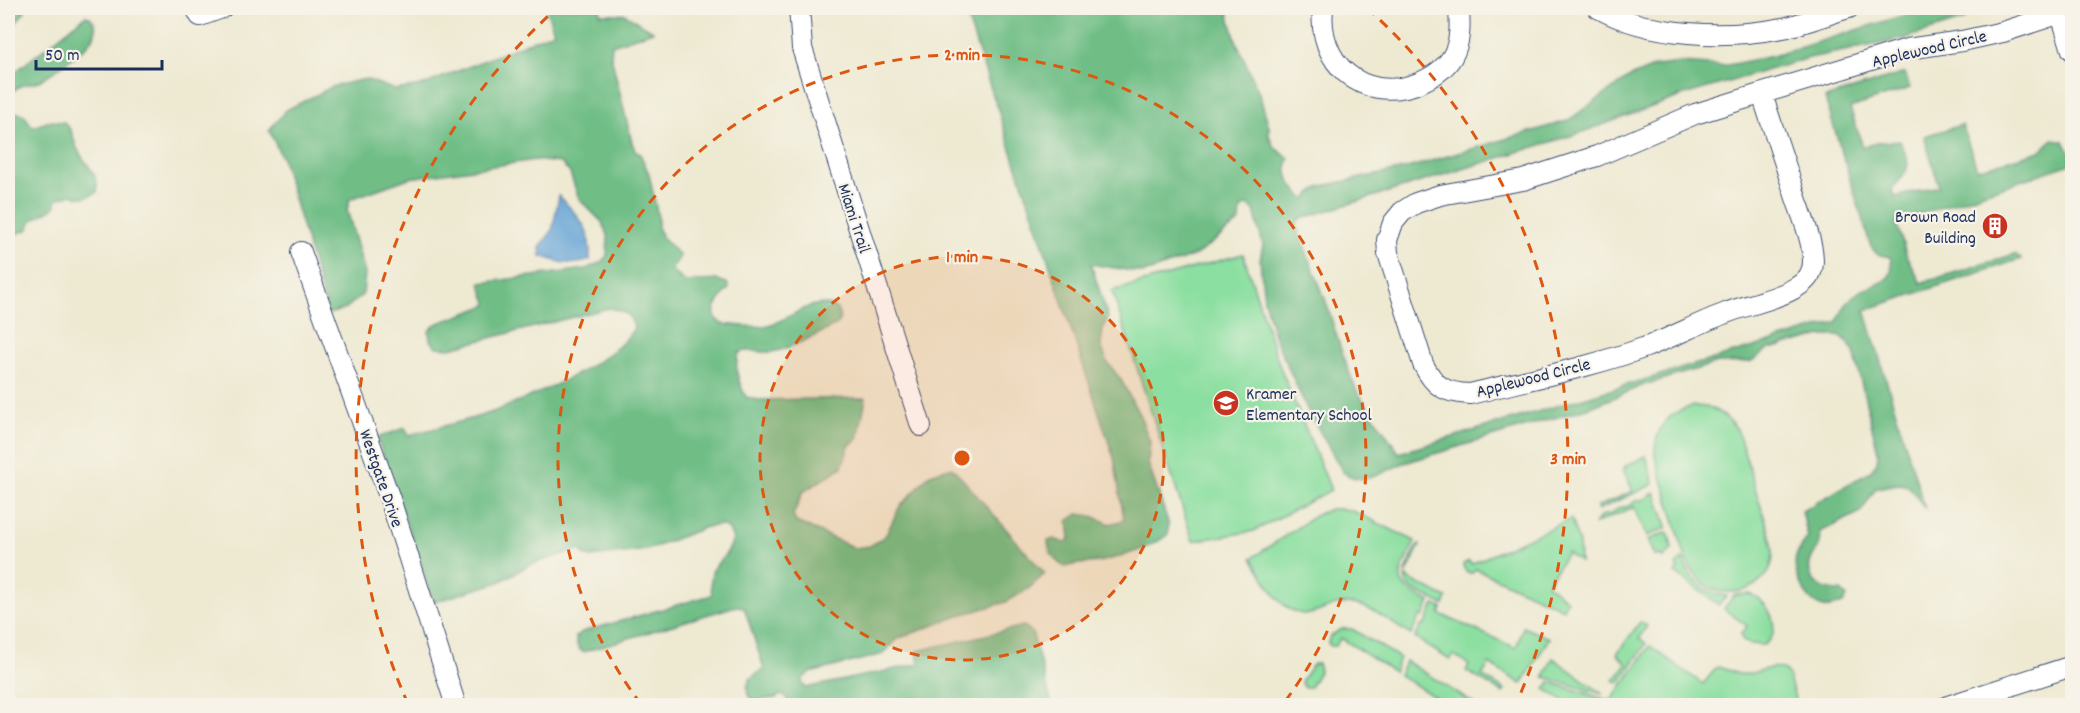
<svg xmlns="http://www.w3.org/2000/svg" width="2080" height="713" font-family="Dekko,sans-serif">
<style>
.green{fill:#8bdfa0;stroke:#53877f;stroke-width:1.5}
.forest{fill:#70be86;stroke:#467672;stroke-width:1.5}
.water{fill:#64a3d6;stroke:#40699a;stroke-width:1.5}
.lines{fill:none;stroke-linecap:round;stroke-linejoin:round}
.minor-casing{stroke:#3b4b6f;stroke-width:22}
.minor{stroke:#fff;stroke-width:20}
.ring{fill:none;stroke:#de5710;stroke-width:3;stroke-dasharray:10 8}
.labels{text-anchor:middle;stroke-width:4.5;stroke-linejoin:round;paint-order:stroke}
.street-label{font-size:18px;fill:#1b2f5e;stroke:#f7f3e8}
.poi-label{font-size:18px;fill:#1b2f5e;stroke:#f7f3e8;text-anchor:end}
.centre{fill:#de5710;stroke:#f7f3e8;stroke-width:3}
.ring-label{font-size:18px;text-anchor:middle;font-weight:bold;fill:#de5710;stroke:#f7f3e8;stroke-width:4.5;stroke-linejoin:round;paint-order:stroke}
</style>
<rect width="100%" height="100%" fill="#f7f3e8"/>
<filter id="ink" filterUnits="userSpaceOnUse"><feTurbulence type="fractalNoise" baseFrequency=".0167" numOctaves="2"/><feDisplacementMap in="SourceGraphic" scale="12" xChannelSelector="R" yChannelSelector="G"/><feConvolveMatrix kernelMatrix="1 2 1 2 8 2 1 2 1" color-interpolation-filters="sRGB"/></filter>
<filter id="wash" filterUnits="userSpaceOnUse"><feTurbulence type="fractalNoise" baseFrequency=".008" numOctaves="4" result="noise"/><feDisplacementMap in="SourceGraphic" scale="24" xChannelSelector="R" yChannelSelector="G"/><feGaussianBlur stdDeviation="1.35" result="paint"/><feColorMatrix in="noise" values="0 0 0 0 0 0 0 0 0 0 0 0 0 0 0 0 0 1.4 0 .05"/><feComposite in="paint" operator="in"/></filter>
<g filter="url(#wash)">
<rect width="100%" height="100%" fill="#eee9d1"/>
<g class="green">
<path d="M 1243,254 L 1280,367 L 1331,490 L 1254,531 L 1193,541 L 1112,291 Z"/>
<path d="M 1695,406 C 1714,406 1725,415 1737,429 C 1744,451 1751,473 1757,495 C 1762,511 1769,527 1772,544 C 1778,574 1755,593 1727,592 C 1707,592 1694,576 1686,559 L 1655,456 C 1654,429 1668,411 1695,406 Z"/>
<path d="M 1646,456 L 1654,484 L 1598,510 L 1597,507 L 1633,491 L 1623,469 L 1626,468 L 1625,466 Z"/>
<path d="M 1655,492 L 1667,526 L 1666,528 L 1647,536 L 1634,507 L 1595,524 L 1601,516 L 1612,514 L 1618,508 L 1630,506 L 1635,501 L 1645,499 Z"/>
<path d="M 1331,509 L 1345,509 L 1355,512 L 1415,541 C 1398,577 1389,583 1430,602 L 1423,617 L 1420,616 L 1411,635 C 1394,625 1373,607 1353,604 C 1340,602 1329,607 1317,612 C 1283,624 1267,581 1252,558 L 1318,514 Z"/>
<path d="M 1571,519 L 1579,544 L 1580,562 L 1567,553 L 1547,584 L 1567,600 L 1563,609 L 1476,569 L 1472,573 L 1466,572 L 1463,564 L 1469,561 L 1471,564 Z"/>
<path d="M 1665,533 L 1669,534 L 1672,549 L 1664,558 L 1659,555 L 1655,556 L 1648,540 Z"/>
<path d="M 1420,545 L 1405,577 L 1447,598 L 1444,605 C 1403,585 1396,590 1417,546 Z"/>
<path d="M 1682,559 L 1683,559 C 1690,579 1705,594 1727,596 L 1719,605 L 1675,573 L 1678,568 L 1676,566 Z"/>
<path d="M 1748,594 C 1768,597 1785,633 1764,645 L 1750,644 L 1743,641 L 1741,634 L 1747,626 L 1724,609 L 1734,595 Z"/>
<path d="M 1434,605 L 1442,608 L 1440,614 L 1516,648 L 1523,627 L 1549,638 L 1522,684 L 1489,664 L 1482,676 L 1505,690 L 1503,693 L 1466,671 L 1469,665 L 1454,655 L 1450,660 L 1415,638 L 1422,625 L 1425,625 Z"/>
<path d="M 1640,622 L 1647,626 L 1639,638 L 1646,644 L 1619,683 L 1614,680 L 1627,664 L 1617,654 Z"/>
<path d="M 1342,629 L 1352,629 L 1400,658 L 1394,672 L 1341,638 L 1335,646 L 1331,646 L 1328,643 L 1330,636 Z"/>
<path d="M 1650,646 L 1703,684 L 1717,667 C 1725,668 1732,673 1740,674 C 1756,677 1777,657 1788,675 L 1797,705 L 1567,705 L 1568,703 L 1545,689 L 1550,682 L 1611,701 Z"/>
<path d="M 1553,658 L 1603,694 L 1544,677 Z"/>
<path d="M 1406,661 L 1476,705 L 1448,705 L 1399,675 Z"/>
<path d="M 1313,664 L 1318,664 L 1320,670 L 1310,687 L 1304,687 L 1301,681 Z"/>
</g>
<g class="forest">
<path d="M 8,8 L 25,8 L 25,11 L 8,34 Z"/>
<path d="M 546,8 L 601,8 L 600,14 L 625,14 L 653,31 L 612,45 L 611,56 L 632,143 L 635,150 L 640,154 L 649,174 L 658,217 L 658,230 L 663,238 L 680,256 L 671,270 L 685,282 L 718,280 L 727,283 L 729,288 C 721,299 705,313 722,324 C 735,325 751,328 764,326 C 788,323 813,293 837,309 L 840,318 L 837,325 C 817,334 797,346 776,351 C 763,355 751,347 739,353 C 733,367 739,384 746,397 L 758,400 L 866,398 L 858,438 L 849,446 L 842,467 L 803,492 L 793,515 L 796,522 L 855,548 L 870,546 L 886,535 L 899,508 L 930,474 L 952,467 L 1045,574 L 1028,589 L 1006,602 L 964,614 L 897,639 L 883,654 L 810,673 L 803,678 L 802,683 L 806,688 L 919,664 L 917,651 L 1024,626 L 1032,632 L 1052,705 L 789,706 L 786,697 L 780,695 L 776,698 L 755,701 L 748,695 C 745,680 752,676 764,669 L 744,607 L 736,606 L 583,652 C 577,648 576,644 576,637 L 582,632 L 712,595 C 706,557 725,568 733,539 L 729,530 L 722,525 L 706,527 L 647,550 L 591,557 L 584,555 L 580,549 L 529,565 L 499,582 L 434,602 L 377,438 L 405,428 L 409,435 C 438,427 469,421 498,410 C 533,396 619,361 634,327 C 630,313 624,311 609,308 L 450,348 L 436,347 L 430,340 L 429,331 L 436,324 L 488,305 L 480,283 L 586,269 L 600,263 L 607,256 L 608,237 L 602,222 L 579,199 L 570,173 L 561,163 L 535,160 L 409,178 L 350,199 L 347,210 L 365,273 L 363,294 L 345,309 L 328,314 L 282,158 L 269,130 L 286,110 L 334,86 L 366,79 L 395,90 L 421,86 L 554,32 Z"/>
<path d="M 964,8 L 1227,8 L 1235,38 L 1259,93 L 1269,127 L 1269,136 L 1275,148 L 1289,158 C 1282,175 1292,188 1305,199 L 1315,190 L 1323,186 L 1404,169 L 1567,121 L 1630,77 L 1656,66 L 1680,63 L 1723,66 L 1773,56 L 1927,8 L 1977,8 L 1971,10 L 1964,20 L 1903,39 L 1809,58 L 1684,95 L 1580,133 L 1300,219 L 1297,222 L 1297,228 L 1325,299 L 1344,359 L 1357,392 L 1399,453 L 1837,322 C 1842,312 1847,300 1856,294 C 1874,282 1898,285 1890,257 L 1877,254 L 1871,247 L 1825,98 L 1905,73 L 1910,88 L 1850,108 L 1863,147 L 1880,142 L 1900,141 C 1913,168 1909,168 1892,190 L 1895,197 L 1939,186 L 1924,136 L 1962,125 L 1977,169 L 2040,151 L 2053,139 L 2064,141 L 2072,157 L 2068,165 L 1896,222 L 1907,257 L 1921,283 L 2015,254 L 2021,259 L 1865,310 L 1925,509 C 1906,481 1910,481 1876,488 L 1861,512 L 1820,532 C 1823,548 1813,550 1810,563 C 1806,583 1825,591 1841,591 L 1847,597 L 1843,604 C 1838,605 1830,608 1824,607 C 1807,604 1792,574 1796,557 C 1798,550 1804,543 1808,537 L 1802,511 L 1871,471 L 1877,462 L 1878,452 L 1854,352 L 1847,341 L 1839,336 L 1822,336 L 1769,349 L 1750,362 L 1717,363 L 1644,385 L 1591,407 L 1401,464 C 1381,474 1362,487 1343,472 L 1307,409 L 1275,338 L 1264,300 L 1260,260 L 1263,245 L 1254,210 L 1248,205 L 1241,208 L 1240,221 L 1196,255 L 1144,273 L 1091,264 L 1108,318 L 1103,329 L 1101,345 L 1107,362 L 1121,380 L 1140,416 L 1150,442 L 1148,463 L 1168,522 L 1168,534 C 1154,547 1122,557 1103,561 C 1090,564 1078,562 1066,567 C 1056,564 1048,551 1048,541 L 1054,539 L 1065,543 L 1070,538 L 1068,521 L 1078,514 L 1092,516 L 1110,524 L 1124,520 L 1114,458 Z"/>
<path d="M 85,16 L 90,17 C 94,21 97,27 95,33 C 92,47 52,73 39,81 C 32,84 23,83 17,88 C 9,94 6,103 10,112 L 23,114 L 33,127 L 50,121 L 64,122 C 73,130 72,137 77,148 C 85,166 98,170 97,192 C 88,197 81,200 72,194 L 57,199 L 55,207 L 31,221 L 29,229 L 8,237 L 8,74 L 9,77 Z"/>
</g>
<path class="water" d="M 559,196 C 580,218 591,227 590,260 C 571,267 559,262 541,256 L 540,247 L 552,231 Z"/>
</g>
<g filter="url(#ink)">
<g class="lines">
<defs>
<g id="minor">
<path d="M 196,8 L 200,16 L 222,8"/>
<path d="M 799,8 L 802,48 L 921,426"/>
<path d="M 1323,8 C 1317,63 1362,103 1416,84 C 1429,79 1444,70 1452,57 C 1461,42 1460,24 1459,8"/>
<path d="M 1598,8 C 1650,37 1725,39 1783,28 C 1805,23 1828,14 1849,8"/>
<path d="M 2059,8 L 2072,50"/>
<path d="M 1762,94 C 1773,129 1785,163 1796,198 C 1802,216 1817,251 1812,269 C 1806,295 1749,303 1726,313 C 1699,323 1673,337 1646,347 C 1589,368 1529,379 1470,394 C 1444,393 1434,386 1423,364 L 1388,253 L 1387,240 L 1393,223 L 1402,212 L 1416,203 L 1440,195 L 1523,180 L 1597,156 L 1695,114 L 1907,49 L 1962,41 L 2003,32 L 2061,13 L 2072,8"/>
<path d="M 301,252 L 390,499 L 456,706"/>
<path d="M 1948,706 L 2072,666"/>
</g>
</defs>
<use href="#minor" class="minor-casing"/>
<use href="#minor" class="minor"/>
</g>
</g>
<circle cx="962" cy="458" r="202" fill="#de5710" fill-opacity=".12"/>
<g class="ring">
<circle cx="962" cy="458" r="202"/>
<path d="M641 704A404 404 0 1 1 1283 704"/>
<path d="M408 704A606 606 0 0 1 557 8M1367 8A606 606 0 0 1 1516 704"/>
</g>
<defs>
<symbol id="building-disc" viewBox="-11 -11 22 22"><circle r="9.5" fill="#c8321e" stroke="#f7f3e8"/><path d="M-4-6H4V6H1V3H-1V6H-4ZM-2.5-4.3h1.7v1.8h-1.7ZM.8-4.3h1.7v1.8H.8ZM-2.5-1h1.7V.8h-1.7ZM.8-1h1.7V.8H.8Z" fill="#fff"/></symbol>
<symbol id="school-disc" viewBox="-11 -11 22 22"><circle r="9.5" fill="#c8321e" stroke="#f7f3e8"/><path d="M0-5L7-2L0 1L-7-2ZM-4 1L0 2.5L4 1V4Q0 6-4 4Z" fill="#fff"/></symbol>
</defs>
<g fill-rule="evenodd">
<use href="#building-disc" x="1980" y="211" width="30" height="30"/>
<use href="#school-disc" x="1211" y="388" width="30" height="30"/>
</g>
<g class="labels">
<g class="street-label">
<text transform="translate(1929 48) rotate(-13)" y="6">Applewood Circle</text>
<text transform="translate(855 218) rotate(72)" y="6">Miami Trail</text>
<text transform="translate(1533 377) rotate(-14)" y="6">Applewood Circle</text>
<text transform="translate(382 478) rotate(71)" y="6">Westgate Drive</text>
</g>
<g class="poi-label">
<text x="1976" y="222">Brown Road<tspan x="1976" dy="21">Building</tspan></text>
<text x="1246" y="399" text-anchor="start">Kramer<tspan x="1246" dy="21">Elementary School</tspan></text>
</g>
</g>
<circle cx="962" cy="458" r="9" class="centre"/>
<g class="ring-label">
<text x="962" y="60">2 min</text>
<text x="962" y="262">1 min</text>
<text x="1568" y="464">3 min</text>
</g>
<rect width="2080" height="713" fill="none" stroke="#f7f3e8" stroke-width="30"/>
<path d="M36 60v9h126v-9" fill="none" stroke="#1b2f5e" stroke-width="3"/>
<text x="45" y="60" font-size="18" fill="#1b2f5e" stroke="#f7f3e8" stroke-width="4.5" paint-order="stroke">50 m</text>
</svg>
